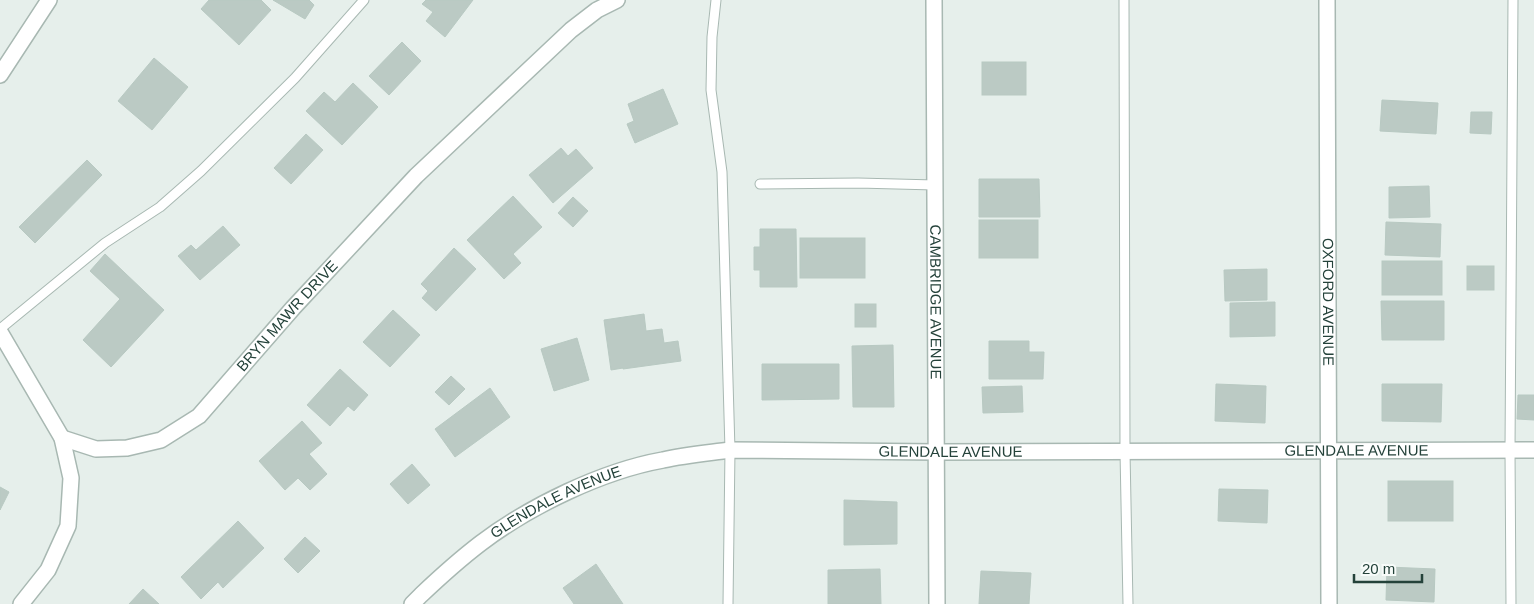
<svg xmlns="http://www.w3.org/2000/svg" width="1534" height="604" font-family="Arial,sans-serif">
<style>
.building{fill:#bbcac4;stroke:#b8c9c2}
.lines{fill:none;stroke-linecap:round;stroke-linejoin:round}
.lane-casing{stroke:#a8b8b2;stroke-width:11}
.street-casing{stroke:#a8b8b2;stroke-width:18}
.lane{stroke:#fff;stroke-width:9}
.street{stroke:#fff;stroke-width:15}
.labels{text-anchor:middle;stroke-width:4;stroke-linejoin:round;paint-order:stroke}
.street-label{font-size:15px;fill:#24423a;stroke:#f7fbf9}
</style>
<rect width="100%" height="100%" fill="#e6efeb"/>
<g class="building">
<path d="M 209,0 L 261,0 L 271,10 L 239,45 L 201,9 Z"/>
<path d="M 273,0 L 309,0 L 314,5 L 305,19 Z"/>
<path d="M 426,0 L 473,0 L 445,37 L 426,21 L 433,12 L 422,4 Z"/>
<path d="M 402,42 L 421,61 L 389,95 L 369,76 Z"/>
<path d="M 154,58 L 188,87 L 152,130 L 118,101 Z"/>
<rect x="982" y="62" width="44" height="33"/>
<path d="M 353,83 L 378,107 L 342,145 L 306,111 L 324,92 L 335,102 Z"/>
<path d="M 663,89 L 678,124 L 635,143 L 627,124 L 634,121 L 628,104 Z"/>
<path d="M 1382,100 L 1438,103 L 1436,134 L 1380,131 Z"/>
<path d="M 1471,112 L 1492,112 L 1491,134 L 1470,133 Z"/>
<path d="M 306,134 L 323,150 L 291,184 L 274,168 Z"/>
<path d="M 561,148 L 568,156 L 576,149 L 593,168 L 553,203 L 529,175 Z"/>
<path d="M 87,160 L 102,175 L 35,243 L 19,227 Z"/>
<path d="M 979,179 L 1039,179 L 1040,217 L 979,217 Z"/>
<path d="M 1429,186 L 1430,217 L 1389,218 L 1389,187 Z"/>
<path d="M 513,196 L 542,227 L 513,254 L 521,263 L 504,279 L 467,240 Z"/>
<path d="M 573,197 L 588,211 L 573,227 L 558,213 Z"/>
<rect x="979" y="220" width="59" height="38"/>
<path d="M 1386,222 L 1441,224 L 1440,257 L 1385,255 Z"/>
<path d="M 223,226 L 240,245 L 200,280 L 178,256 L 191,245 L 196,250 Z"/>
<path d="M 760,229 L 796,229 L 797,287 L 760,287 L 760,270 L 754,270 L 754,247 L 760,247 Z"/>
<rect x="800" y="238" width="65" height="40"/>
<path d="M 454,248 L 476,269 L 436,311 L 422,298 L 428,291 L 421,284 Z"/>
<path d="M 105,254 L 164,310 L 111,367 L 83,340 L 120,299 L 90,271 Z"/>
<rect x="1382" y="261" width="60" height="34"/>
<rect x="1467" y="266" width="27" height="24"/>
<path d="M 1267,269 L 1267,300 L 1225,301 L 1224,270 Z"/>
<path d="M 1381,301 L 1444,301 L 1444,340 L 1382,340 Z"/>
<path d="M 1275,302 L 1275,336 L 1230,337 L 1230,303 Z"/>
<rect x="855" y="304" width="21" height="23"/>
<path d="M 393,310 L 420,335 L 390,367 L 363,342 Z"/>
<path d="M 644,314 L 646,331 L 662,329 L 664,343 L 678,341 L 681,361 L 623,369 L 623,368 L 611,370 L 604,320 Z"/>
<path d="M 577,338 L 589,380 L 554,391 L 541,349 Z"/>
<path d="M 989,341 L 1029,341 L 1029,352 L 1044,352 L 1043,379 L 989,379 Z"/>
<path d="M 893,345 L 894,407 L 853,407 L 852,346 Z"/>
<path d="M 762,364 L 839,364 L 839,399 L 762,400 Z"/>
<path d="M 340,369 L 368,395 L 354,411 L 348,406 L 330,426 L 307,405 Z"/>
<path d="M 451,376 L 465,389 L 449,405 L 435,392 Z"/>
<path d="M 1216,384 L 1266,386 L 1265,423 L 1215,421 Z"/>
<path d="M 1382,384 L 1442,384 L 1441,422 L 1382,421 Z"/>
<path d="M 1022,386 L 1023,412 L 983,413 L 982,387 Z"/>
<path d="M 490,388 L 510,417 L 455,457 L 435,429 Z"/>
<path d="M 1518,395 L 1534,395 L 1534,420 L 1517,419 Z"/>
<path d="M 302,421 L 322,443 L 309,454 L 327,474 L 310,490 L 298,478 L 285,490 L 259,461 Z"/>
<path d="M 412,464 L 430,485 L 408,504 L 390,484 Z"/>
<rect x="1388" y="481" width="65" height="40"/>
<path d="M 0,487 L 9,492 L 0,510 Z"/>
<path d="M 1219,489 L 1268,490 L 1267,523 L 1218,521 Z"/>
<path d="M 844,500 L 897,502 L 897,544 L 844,545 Z"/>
<path d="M 238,521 L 264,548 L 223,588 L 218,582 L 201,599 L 181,577 Z"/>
<path d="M 305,537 L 320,551 L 298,573 L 284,559 Z"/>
<path d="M 596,564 L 623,604 L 574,604 L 563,588 Z"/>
<path d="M 1387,567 L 1435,569 L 1434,602 L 1386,600 Z"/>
<path d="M 880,569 L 881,604 L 828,604 L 828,570 Z"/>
<path d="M 981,571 L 1031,573 L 1029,604 L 979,604 Z"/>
<path d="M 143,589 L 159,604 L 129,604 Z"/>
</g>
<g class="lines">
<defs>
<g id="lane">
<path d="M 716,0 L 712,37 L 711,90 L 722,172 L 730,450 L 728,604"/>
<path d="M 1124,0 L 1125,452 L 1128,604"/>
<path d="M 760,184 L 858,183 L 935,185"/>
<path d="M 0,329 L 105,243 L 160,207 L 201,171 L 295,78 L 364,0"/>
<path d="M 1511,604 L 1510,450 L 1513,0"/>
</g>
<g id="street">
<path id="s1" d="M 934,0 L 937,604"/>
<path id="s2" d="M 1327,0 L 1329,604"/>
<path d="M 0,75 L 49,0"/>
<path d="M 0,332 L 62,438 L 71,478 L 68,526 L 48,570 L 21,604"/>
<path id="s3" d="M 62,438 L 96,449 L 127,448 L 161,440 L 199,416 L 293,308 L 416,176 L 571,30 L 597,10 L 617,0"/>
<path id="s4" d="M 412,604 L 421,595 C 440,577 460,559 481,543 C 530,506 602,471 663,460 C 685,455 708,453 730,450 L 937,452 L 1534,450"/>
</g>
</defs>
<use href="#lane" class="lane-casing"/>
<use href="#street" class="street-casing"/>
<use href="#lane" class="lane"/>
<use href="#street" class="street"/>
</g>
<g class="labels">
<g class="street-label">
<text dy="5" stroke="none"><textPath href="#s1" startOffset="302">CAMBRIDGE AVENUE</textPath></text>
<text dy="5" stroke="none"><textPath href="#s2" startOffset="302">OXFORD AVENUE</textPath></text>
<text dy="5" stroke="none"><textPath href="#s3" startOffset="280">BRYN MAWR DRIVE</textPath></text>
<text dy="5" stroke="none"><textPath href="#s4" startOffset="988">GLENDALE AVENUE</textPath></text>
<text dy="5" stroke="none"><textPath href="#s4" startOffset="582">GLENDALE AVENUE</textPath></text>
<text dy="5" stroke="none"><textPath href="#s4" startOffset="178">GLENDALE AVENUE</textPath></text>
</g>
</g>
<path d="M1354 574v8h68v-8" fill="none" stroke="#24423a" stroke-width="2.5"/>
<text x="1362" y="574" font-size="15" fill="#24423a" stroke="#f7fbf9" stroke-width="4" paint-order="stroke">20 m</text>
</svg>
